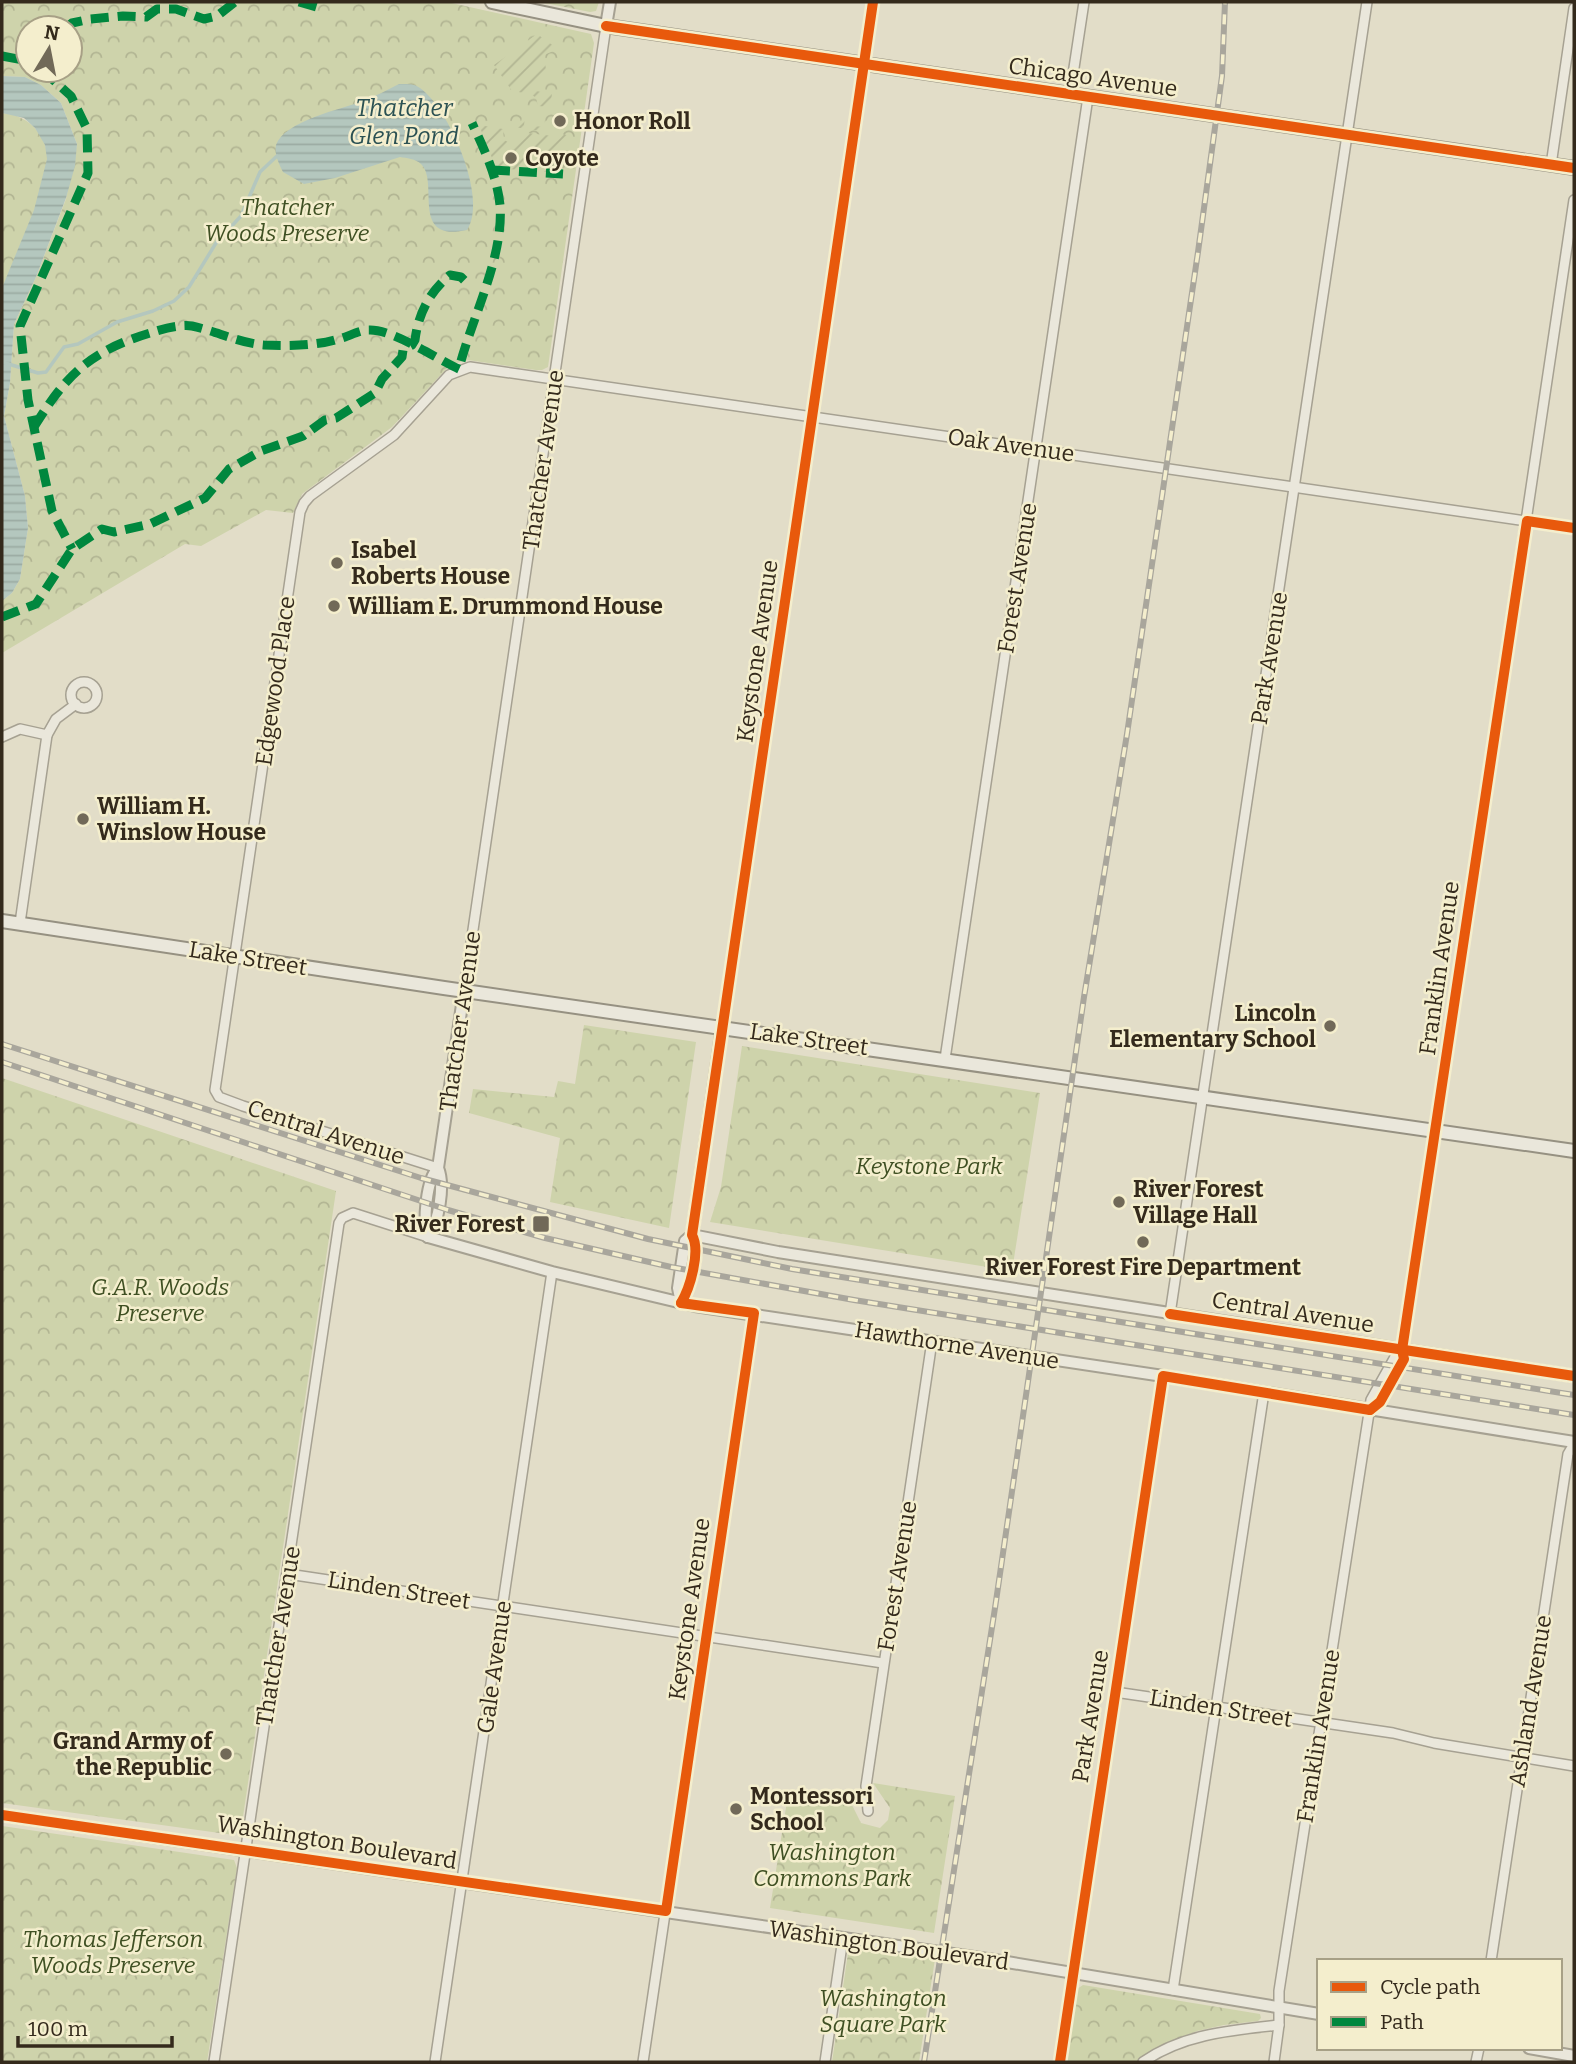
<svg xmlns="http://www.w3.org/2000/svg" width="1576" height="2064" font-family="Bitter,serif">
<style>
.park{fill:url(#park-crowns);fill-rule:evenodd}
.garden{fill:url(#garden-furrows)}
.water{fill:url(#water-rules)}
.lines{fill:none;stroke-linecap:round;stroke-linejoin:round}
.stream{stroke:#b4c7be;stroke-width:3.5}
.minor-casing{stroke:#a6a192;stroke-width:12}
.tertiary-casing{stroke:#a6a192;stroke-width:14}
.secondary-casing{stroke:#969182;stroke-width:16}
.minor{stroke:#eae7db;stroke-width:9}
.tertiary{stroke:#eae7db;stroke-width:10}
.secondary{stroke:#eae7db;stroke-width:12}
.rail-casing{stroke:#a9a69c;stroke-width:6}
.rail{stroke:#f4eecd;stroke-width:3.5;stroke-dasharray:10;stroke-linecap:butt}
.quiet{stroke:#00873e;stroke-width:9;stroke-dasharray:18 9;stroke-linecap:butt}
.cycleway-casing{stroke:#f4eecd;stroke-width:15}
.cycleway{stroke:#e8590c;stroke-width:10}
.poi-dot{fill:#716958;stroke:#f4eecd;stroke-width:2.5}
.labels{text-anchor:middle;stroke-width:5;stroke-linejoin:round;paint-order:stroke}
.street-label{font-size:23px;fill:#342a1c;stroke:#f4eecd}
.poi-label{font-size:23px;font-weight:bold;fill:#342a1c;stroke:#f4eecd;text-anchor:start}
.park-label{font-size:23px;font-style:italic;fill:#3f5023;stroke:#f4eecd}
.water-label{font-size:24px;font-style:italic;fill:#2b5153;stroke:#f4eecd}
</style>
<defs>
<pattern id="park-crowns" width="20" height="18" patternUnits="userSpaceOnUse" patternTransform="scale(1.75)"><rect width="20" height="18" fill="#ced3ab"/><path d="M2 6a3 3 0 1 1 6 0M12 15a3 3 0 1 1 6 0" fill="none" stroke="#b2b593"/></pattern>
<pattern id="garden-furrows" width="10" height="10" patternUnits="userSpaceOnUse" patternTransform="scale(1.75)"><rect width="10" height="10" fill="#ced3ab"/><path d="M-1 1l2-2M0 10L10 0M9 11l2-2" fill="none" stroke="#b2b593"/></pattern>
<pattern id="water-rules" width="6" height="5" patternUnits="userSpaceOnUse" patternTransform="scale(1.75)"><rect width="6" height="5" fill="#b4c7be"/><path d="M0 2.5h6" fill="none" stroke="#9baba3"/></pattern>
</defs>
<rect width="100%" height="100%" fill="#e2ddc8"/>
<g class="park">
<path d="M 2,2 L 447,2 L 591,34 L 594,43 L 548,367 L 542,370 L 536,370 L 468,360 L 450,365 L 392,427 L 302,494 L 293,513 L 266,510 L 201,546 L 185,544 L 2,653 L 2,601 L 12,593 L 20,579 L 28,528 L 25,496 L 4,416 L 10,383 L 14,324 L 36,277 L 66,199 L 77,144 L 61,103 L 41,85 L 25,77 L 2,76 ZM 28,28 L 70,28 L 70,70 L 28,70 Z"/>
<path d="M 540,2 L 599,2 L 596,11 L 590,12 Z"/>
<path d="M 2,113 C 25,114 48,133 47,159 C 45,196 18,253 2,288 Z"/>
<path d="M 584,1025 L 696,1042 L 669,1228 L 550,1202 L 560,1138 L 469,1113 L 473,1089 L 554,1097 L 558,1081 L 575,1084 Z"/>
<path d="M 742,1046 L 1040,1093 L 1012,1271 L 710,1222 L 721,1187 Z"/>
<path d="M 2,1078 L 336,1191 L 241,1830 L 234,1835 L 2,1803 Z"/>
<path d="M 873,1783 L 955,1796 L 934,1933 L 770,1908 L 788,1795 L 852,1805 L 861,1823 L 880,1828 L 888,1820 L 890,1808 Z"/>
<path d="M 2,1826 L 234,1860 L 237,1868 L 207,2062 L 2,2062 Z"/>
<path d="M 854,1948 L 935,1959 L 919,2062 L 832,2062 L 848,1953 Z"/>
<path d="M 1083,1985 L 1260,2014 L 1261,2018 L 1258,2021 L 1224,2025 L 1197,2031 L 1154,2051 L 1136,2062 L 1066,2062 L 1077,1989 Z"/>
</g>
<g class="garden">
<path d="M 537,34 L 558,49 L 544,55 L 547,77 L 533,84 L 531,90 L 552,94 L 550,107 L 538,106 L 536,98 L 531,94 L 512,91 L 494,65 Z"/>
<path d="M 522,117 L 525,117 L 524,125 L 544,127 L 545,120 L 548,121 L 547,132 L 514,127 L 514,121 L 521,122 Z"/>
<path d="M 479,125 L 503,129 L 504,140 L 512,144 L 518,139 L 519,132 L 553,136 L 554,133 L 567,135 L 561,173 L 496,168 Z"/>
</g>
<g class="water">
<path d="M 2,76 L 25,77 L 41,85 L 61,103 L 77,144 L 75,166 L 66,198 L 36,277 L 14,324 L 10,383 L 4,416 L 25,496 L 28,528 L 20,579 L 12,593 L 2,601 L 2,288 L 34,210 L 47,159 L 45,145 L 35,128 L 24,118 L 2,113 Z"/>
<path d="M 399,84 C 406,84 414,83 420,88 C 448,107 489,199 467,230 C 409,243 440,182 421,164 C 416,159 406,158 400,157 L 335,178 L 304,184 L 283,172 C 279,164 274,154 276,145 C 284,121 342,109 363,101 C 376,96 387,90 399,84 Z"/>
</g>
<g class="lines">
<path class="stream" d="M 2,362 L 38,373 L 46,372 L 64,347 L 78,344 L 117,322 L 153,311 L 174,301 L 189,287 L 216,243 L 241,216 L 260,172 L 277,156"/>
<defs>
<g id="minor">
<path d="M 1070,94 L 1084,2"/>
<path d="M 1551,165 L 1574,8"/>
<circle cx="84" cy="695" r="13"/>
<path d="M 2,737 L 20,729 L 47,735 L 56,719 L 76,704"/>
<path d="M 20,923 L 47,735"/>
<path d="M 464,991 L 606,26"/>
<path d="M 722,1027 L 873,2"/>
<path d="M 945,1059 L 1088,97"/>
<path d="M 438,1168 L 243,1106 L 219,1097 L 215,1090 L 300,512 L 304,503 L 310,496 L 394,435 L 449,375 L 470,367 L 1574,528"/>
<path d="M 1170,1314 L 1367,2"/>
<path d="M 1370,1410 L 1380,1402 L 1404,1359 L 1402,1350 L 1574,200"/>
<path d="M 288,1574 L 883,1663"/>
<path d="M 1115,1692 L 1393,1733 L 1434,1743 L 1574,1766"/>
<path d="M 868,1811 L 866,1786 L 932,1341"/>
<path d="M 1491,1961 L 1568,1454 L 1574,1444"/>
<path d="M 1173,1990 L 1264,1392"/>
<path d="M 214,2062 L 339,1223 L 342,1218 L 353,1213 L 428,1237"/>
<path d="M 435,2062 L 552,1272"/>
<path d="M 643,2062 L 754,1313"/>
<path d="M 825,2062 L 843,1938"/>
<path d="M 1060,2062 L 1163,1376"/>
<path d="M 1143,2062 C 1183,2034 1232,2030 1279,2025"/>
<path d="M 1274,2062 L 1279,2025 L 1279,1991 L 1371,1400 L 1395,1357 L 1402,1350"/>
<path d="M 1476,2062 L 1479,2048"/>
</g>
<g id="tertiary">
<path d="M 606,26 L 610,2"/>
<path d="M 692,1235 L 778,1252 L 1574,1376"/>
<path d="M 428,1237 L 552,1272 L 695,1306 L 1163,1376 L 1574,1442"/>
<path d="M 428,1237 C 439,1222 445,1185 438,1168 L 464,991"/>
<path d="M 428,1237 C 423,1221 426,1180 438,1168"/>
<path d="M 681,1303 C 690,1288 701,1251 692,1235 L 722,1027"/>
<path d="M 681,1303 L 678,1288 L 685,1241 L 692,1235"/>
<path d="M 2,1815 L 1001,1961 L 1319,2014"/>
<path d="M 1529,2048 L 1574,2056"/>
</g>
<g id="secondary">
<path d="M 492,2 L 606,26 L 1574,168"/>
<path d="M 2,921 L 444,988 L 1574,1151"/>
</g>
</defs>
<use href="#minor" class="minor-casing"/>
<use href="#tertiary" class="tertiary-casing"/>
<use href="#secondary" class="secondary-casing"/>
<use href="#minor" class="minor"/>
<use href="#tertiary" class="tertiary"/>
<use href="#secondary" class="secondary"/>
<defs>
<g id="rail">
<path d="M 2,1044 L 421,1178 L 648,1239 L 792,1269 L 1574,1395"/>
<path d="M 2,1062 L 448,1210 L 545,1238 L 671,1267 L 854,1300 L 1574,1415"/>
<path d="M 924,2062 L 995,1608 L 1084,997 L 1127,734 L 1198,252 L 1222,76 L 1225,2"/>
</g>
</defs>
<use href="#rail" class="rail-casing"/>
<use href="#rail" class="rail"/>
<g class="quiet">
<path d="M 299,2 L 323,9"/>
<path d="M 66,28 L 72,23 L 90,19 L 123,16 L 146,17 L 157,9 L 176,9 L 204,19 L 217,16 L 235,2"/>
<path d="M 2,56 L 28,61"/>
<path d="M 42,70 L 71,96 L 87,129 L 88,173 L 20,326 L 28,400 L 52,511 L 72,549"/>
<path d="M 492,170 L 563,174"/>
<path d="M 461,361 C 474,314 504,255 500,205 C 497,176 484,149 472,123"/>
<path d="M 34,427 C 66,375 90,351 150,333 C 162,329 180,324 192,326 C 216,331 239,343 264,345 C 287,346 316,346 338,339 C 348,337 359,330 369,330 C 393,329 438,360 461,370"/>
<path d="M 2,617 L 36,604 L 72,549 L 102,529 L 114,532 L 150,524 L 205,498 L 229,469 L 261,451 L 303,436 L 325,420 L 336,418 L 375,393 L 382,379 L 402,357 L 403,350 L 412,345 L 415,340 C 418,315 429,292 450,275 L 461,277 L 466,282"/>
</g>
<defs>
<g id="cycleway">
<path d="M 606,26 L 1574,168"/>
<path d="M 681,1303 C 690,1288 701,1251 692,1235 L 873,2"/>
<path d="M 1170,1314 L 1574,1376"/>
<path d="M 1370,1410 L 1380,1402 L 1404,1359 L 1402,1350 L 1527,521 L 1574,528"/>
<path d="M 2,1815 L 666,1911 L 754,1313 L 681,1303"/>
<path d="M 1060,2062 L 1163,1376 L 1370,1410"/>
</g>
</defs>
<use href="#cycleway" class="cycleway-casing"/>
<use href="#cycleway" class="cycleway"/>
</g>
<g class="poi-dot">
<circle cx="560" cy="121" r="7"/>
<circle cx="511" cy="158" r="7"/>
<circle cx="337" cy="563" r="7"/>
<circle cx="334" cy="606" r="7"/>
<circle cx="83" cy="819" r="7"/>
<circle cx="1330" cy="1026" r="7"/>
<circle cx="1119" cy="1202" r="7"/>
<rect x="532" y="1215" width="18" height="18" rx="3.5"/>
<circle cx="1143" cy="1242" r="7"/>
<circle cx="226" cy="1754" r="7"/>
<circle cx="736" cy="1809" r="7"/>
</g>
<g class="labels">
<g class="street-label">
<text transform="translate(1093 77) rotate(8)" y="8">Chicago Avenue</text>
<text transform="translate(1011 445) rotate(8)" y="8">Oak Avenue</text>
<text transform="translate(543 460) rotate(-82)" y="8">Thatcher Avenue</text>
<text transform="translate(1017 578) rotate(-81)" y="8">Forest Avenue</text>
<text transform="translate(757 651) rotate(-82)" y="8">Keystone Avenue</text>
<text transform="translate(1269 658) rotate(-81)" y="8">Park Avenue</text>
<text transform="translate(275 681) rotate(-82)" y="8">Edgewood Place</text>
<text transform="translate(248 958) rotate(9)" y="8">Lake Street</text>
<text transform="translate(1439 968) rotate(-82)" y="8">Franklin Avenue</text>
<text transform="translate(460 1021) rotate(-82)" y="8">Thatcher Avenue</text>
<text transform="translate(809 1039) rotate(8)" y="8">Lake Street</text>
<text transform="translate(326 1132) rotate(18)" y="8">Central Avenue</text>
<text transform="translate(1293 1312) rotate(9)" y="8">Central Avenue</text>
<text transform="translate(957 1345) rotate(9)" y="8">Hawthorne Avenue</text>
<text transform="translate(897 1576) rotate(-81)" y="8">Forest Avenue</text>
<text transform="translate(399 1590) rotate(9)" y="8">Linden Street</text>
<text transform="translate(689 1609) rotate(-82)" y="8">Keystone Avenue</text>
<text transform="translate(278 1636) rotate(-81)" y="8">Thatcher Avenue</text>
<text transform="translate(494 1667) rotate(-82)" y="8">Gale Avenue</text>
<text transform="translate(1530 1701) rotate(-81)" y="8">Ashland Avenue</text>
<text transform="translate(1221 1708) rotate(9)" y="8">Linden Street</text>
<text transform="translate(1090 1716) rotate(-81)" y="8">Park Avenue</text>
<text transform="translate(1318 1736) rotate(-81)" y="8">Franklin Avenue</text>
<text transform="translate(337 1842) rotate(9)" y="8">Washington Boulevard</text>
<text transform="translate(889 1945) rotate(8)" y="8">Washington Boulevard</text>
</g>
<g class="poi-label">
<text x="574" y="129">Honor Roll</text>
<text x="525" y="166">Coyote</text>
<text x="351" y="558">Isabel<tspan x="351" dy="26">Roberts House</tspan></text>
<text x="348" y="614">William E. Drummond House</text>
<text x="97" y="814">William H.<tspan x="97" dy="26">Winslow House</tspan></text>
<text x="1316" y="1021" text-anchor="end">Lincoln<tspan x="1316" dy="26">Elementary School</tspan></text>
<text x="1133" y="1197">River Forest<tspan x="1133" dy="26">Village Hall</tspan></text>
<text x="525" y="1232" text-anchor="end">River Forest</text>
<text x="1143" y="1275" text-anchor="middle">River Forest Fire Department</text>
<text x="212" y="1749" text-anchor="end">Grand Army of<tspan x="212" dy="26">the Republic</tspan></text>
<text x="750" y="1804">Montessori<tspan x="750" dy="26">School</tspan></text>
</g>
<g class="park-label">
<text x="287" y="215">Thatcher<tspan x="287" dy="26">Woods Preserve</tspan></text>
<text x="929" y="1174">Keystone Park</text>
<text x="160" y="1295">G.A.R. Woods<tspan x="160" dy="26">Preserve</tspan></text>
<text x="832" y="1860">Washington<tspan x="832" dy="26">Commons Park</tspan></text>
<text x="113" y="1947">Thomas Jefferson<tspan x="113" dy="26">Woods Preserve</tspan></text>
<text x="883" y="2006">Washington<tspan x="883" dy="26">Square Park</tspan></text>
</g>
<g class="water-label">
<text x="404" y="116">Thatcher<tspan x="404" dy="28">Glen Pond</tspan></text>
</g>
</g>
<rect width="1576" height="2064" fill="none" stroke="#342a1c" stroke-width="7"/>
<rect x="1317" y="1959" width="245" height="91" fill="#f4eecd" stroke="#a7a086" stroke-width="2"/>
<rect x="1331" y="1982" width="35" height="10" fill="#e8590c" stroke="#a7a086" stroke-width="2"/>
<text x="1380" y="1994" font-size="21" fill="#342a1c">Cycle path</text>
<rect x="1331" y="2017" width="35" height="10" fill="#00873e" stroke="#a7a086" stroke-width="2"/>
<text x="1380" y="2029" font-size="21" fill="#342a1c">Path</text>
<g transform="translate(49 49) rotate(10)"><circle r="33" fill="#f4eecd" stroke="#a7a086" stroke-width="2"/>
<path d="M0-5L12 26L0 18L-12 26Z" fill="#716958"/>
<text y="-10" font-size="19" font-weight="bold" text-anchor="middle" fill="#342a1c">N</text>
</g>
<path d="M18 2036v10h154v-10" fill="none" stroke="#342a1c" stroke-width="3.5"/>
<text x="28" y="2036" font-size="21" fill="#342a1c" stroke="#f4eecd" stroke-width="5" paint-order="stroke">100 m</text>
</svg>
